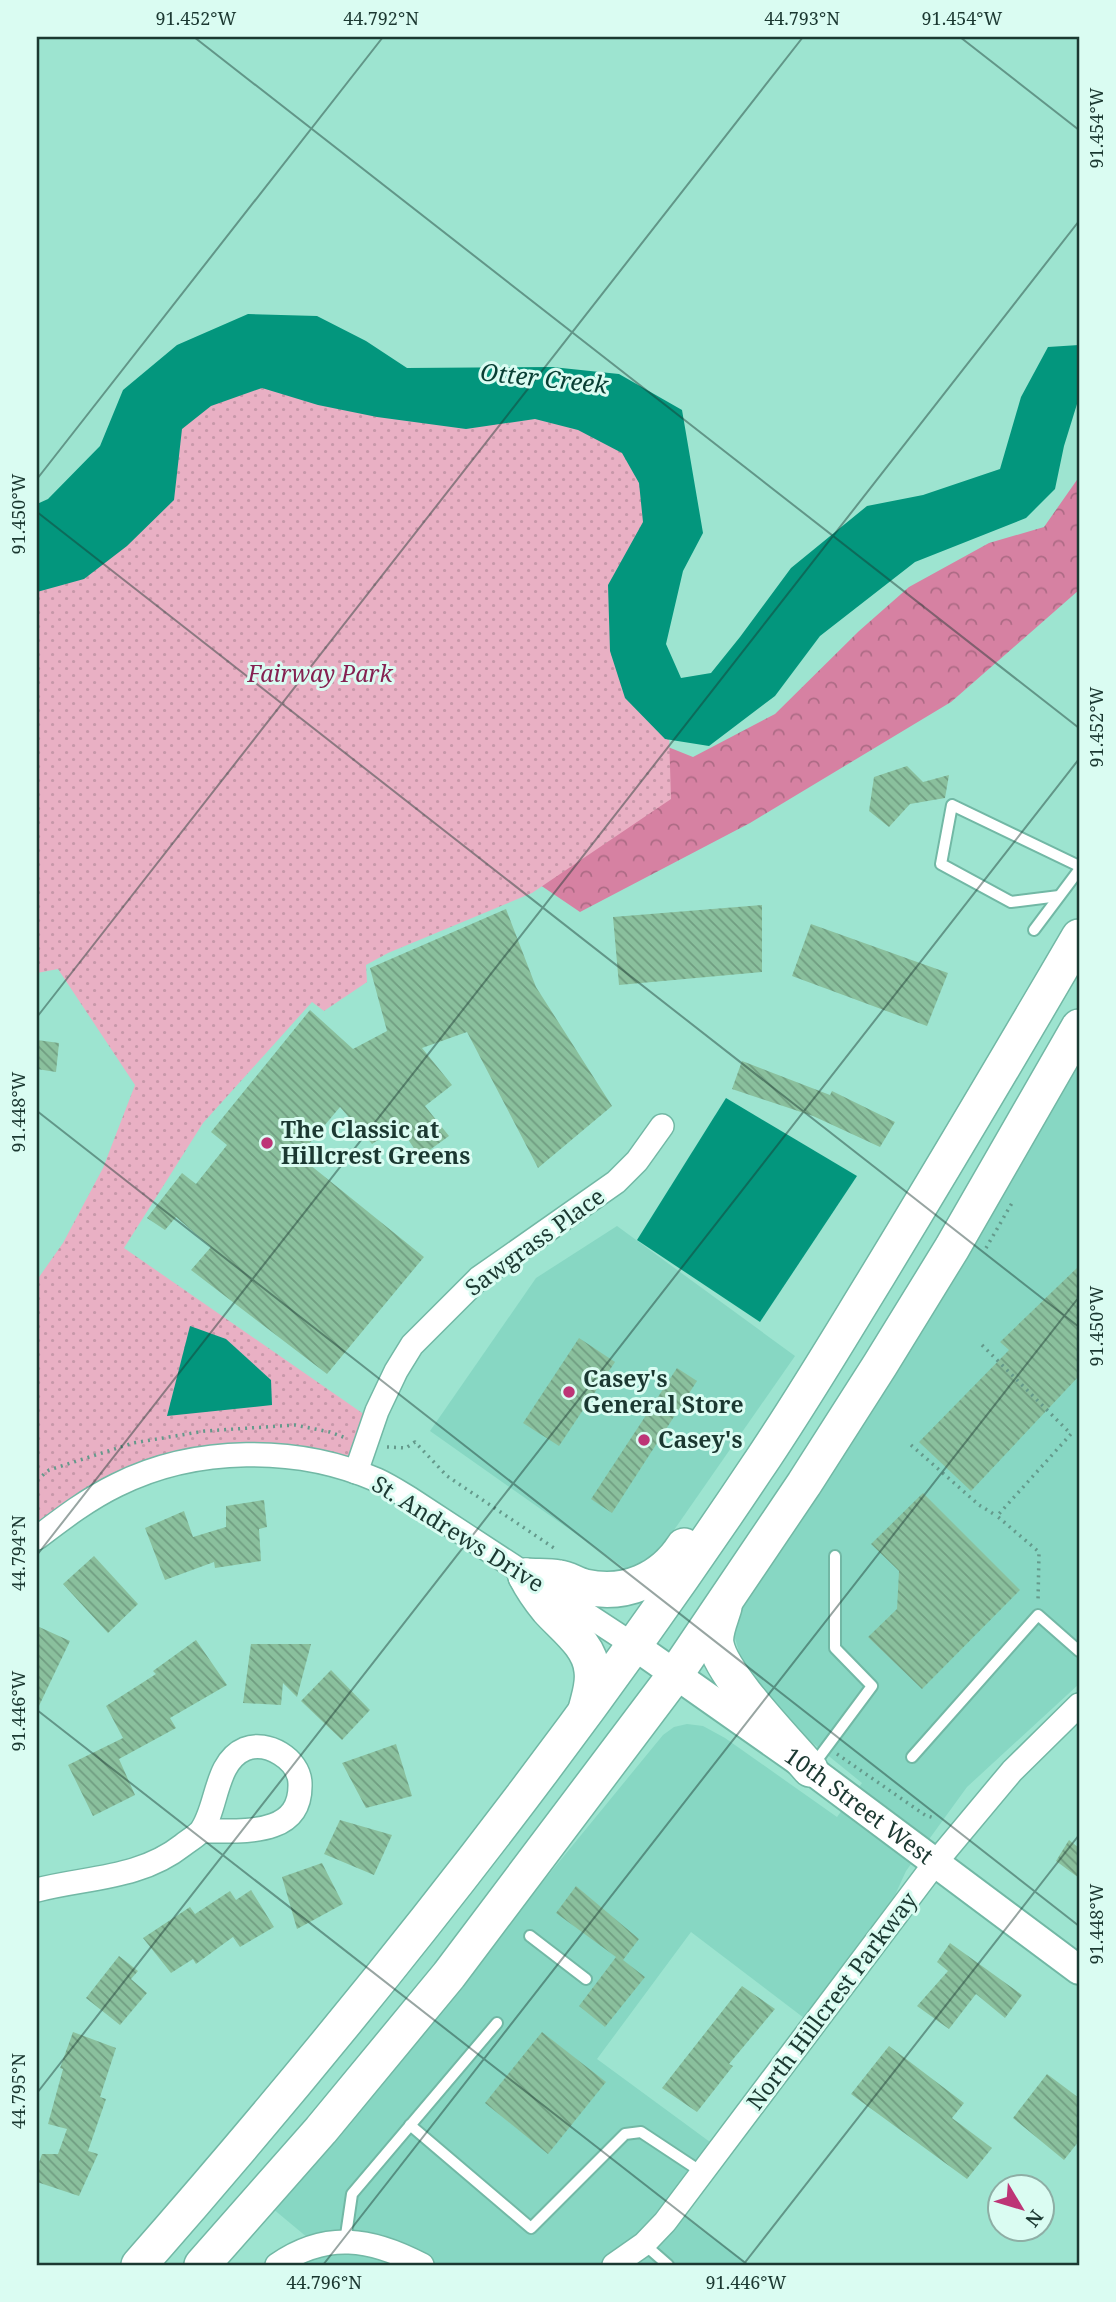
<svg xmlns="http://www.w3.org/2000/svg" width="1116" height="2302" font-family="'Noto Serif',serif">
<style>
.built{fill:#87d7c3}
.forest{fill:url(#forest-crowns)}
.park{fill:url(#park-dots)}
.water{fill:#03967d}
.building{fill:url(#building-back-hatch)}
.lines{fill:none;stroke-linecap:round;stroke-linejoin:round}
.service-casing{stroke:#72b8a5;stroke-width:14}
.minor-casing{stroke:#72b8a5;stroke-width:26}
.tertiary-casing{stroke:#72b8a5;stroke-width:32}
.primary-casing{stroke:#72b8a5;stroke-width:38}
.path{stroke:#64998b;stroke-width:3.5;stroke-dasharray:2 5;stroke-linecap:butt}
.service{stroke:#fff;stroke-width:10}
.minor{stroke:#fff;stroke-width:23}
.tertiary{stroke:#fff;stroke-width:28}
.primary{stroke:#fff;stroke-width:35}
.ticks{fill:none;stroke:#1b3831;stroke-width:2;stroke-opacity:0.45}
.poi-dot{fill:#bd3576;stroke:#dafcf2;stroke-width:2.5}
.labels{text-anchor:middle;stroke-width:6;stroke-linejoin:round;paint-order:stroke}
.park-label{font-size:23px;font-style:italic;fill:#852151;stroke:#dafcf2}
.poi-label{font-size:23px;font-weight:bold;fill:#1b3831;stroke:#dafcf2;text-anchor:start}
.street-label{font-size:23px;fill:#1b3831;stroke:#dafcf2}
.water-label{font-size:24px;font-style:italic;fill:#083e33;stroke:#dafcf2}
.neatline{fill:none;stroke:#1b3831;stroke-width:2.5}
.ticks-label{font-size:18px;text-anchor:middle;fill:#1b3831}
</style>
<defs>
<pattern id="forest-crowns" width="20" height="18" patternUnits="userSpaceOnUse" patternTransform="scale(1.75)"><rect width="20" height="18" fill="#d681a2"/><path d="M2 6a3 3 0 1 1 6 0M12 15a3 3 0 1 1 6 0" fill="none" stroke="#ad6b85"/></pattern>
<pattern id="park-dots" width="8" height="8" patternUnits="userSpaceOnUse" patternTransform="scale(1.75)"><rect width="8" height="8" fill="#e9b0c4"/><path d="M2 2h.1M6 6h.1" fill="none" stroke="#c798a9" stroke-width="1.8" stroke-linecap="round"/></pattern>
<pattern id="building-back-hatch" width="6" height="6" patternUnits="userSpaceOnUse" patternTransform="scale(1.75)"><rect width="6" height="6" fill="#8ac09d"/><path d="M-1 5l2 2M0 0l6 6M5-1l2 2" fill="none" stroke="#709d81"/></pattern>
</defs>
<rect width="100%" height="100%" fill="#9de4d0"/>
<g class="built">
<path d="M 1079,1052 L 1079,1684 L 967,1787 L 906,1871 L 895,1895 L 804,2018 L 691,1932 L 597,2059 L 710,2142 L 665,2202 L 750,2265 L 302,2265 L 310,2262 L 308,2238 L 272,2208 L 377,2084 L 663,1735 L 674,1727 L 687,1724 L 703,1726 L 725,1738 L 837,1817 L 862,1783 L 804,1736 L 746,1677 L 733,1631 L 737,1609 Z"/>
<path d="M 617,1226 L 795,1356 L 640,1579 L 430,1431 L 536,1278 Z"/>
</g>
<path class="forest" d="M 1079,477 L 1079,590 L 951,702 L 750,823 L 580,912 L 490,851 L 633,733 L 693,757 L 775,714 L 859,631 L 909,587 L 989,543 L 1044,527 Z"/>
<path class="park" d="M 212,371 L 652,432 L 649,585 L 668,700 L 671,799 L 532,893 L 388,953 L 366,965 L 367,982 L 324,1011 L 312,1002 L 203,1123 L 124,1248 L 365,1415 L 348,1457 L 257,1442 L 131,1467 L 37,1530 L 37,1280 L 63,1243 L 103,1168 L 135,1085 L 58,969 L 37,973 L 37,530 Z"/>
<g class="water">
<path d="M 248,314 L 317,316 L 366,341 L 407,368 L 552,367 L 619,374 L 682,410 L 703,533 L 683,571 L 666,644 L 681,678 L 711,673 L 740,637 L 791,568 L 867,506 L 923,495 L 1000,469 L 1021,397 L 1048,347 L 1079,345 L 1079,404 L 1077,404 L 1064,446 L 1055,489 L 1026,518 L 915,562 L 820,636 L 775,696 L 709,746 L 665,739 L 625,698 L 610,651 L 608,585 L 643,522 L 639,483 L 622,453 L 578,430 L 535,419 L 466,429 L 377,417 L 318,405 L 262,388 L 211,406 L 182,429 L 174,500 L 127,546 L 84,579 L 37,592 L 37,504 L 48,499 L 100,446 L 123,390 L 177,345 Z"/>
<path d="M 726,1098 L 857,1176 L 760,1322 L 637,1240 Z"/>
<path d="M 190,1326 L 226,1339 L 271,1380 L 272,1405 L 167,1416 Z"/>
</g>
<g class="building">
<path d="M 907,766 L 923,782 L 949,775 L 945,798 L 910,804 L 889,827 L 869,811 L 874,777 Z"/>
<path d="M 762,905 L 762,972 L 619,985 L 613,917 Z"/>
<path d="M 506,909 L 536,987 L 612,1106 L 538,1168 L 467,1032 L 422,1048 L 452,1085 L 425,1106 L 449,1136 L 420,1157 L 399,1126 L 372,1144 L 340,1107 L 299,1156 L 424,1257 L 327,1374 L 191,1270 L 211,1247 L 176,1217 L 165,1230 L 147,1218 L 182,1173 L 196,1184 L 227,1145 L 211,1132 L 310,1010 L 353,1049 L 387,1031 L 370,968 Z"/>
<path d="M 811,924 L 948,973 L 927,1026 L 792,976 Z"/>
<path d="M 37,1040 L 59,1043 L 56,1072 L 37,1069 Z"/>
<path d="M 742,1061 L 830,1095 L 832,1091 L 895,1122 L 880,1147 L 813,1116 L 732,1089 Z"/>
<path d="M 1079,1266 L 1079,1376 L 971,1491 L 919,1442 L 1009,1350 L 1000,1342 Z"/>
<path d="M 579,1338 L 615,1362 L 559,1446 L 523,1423 Z"/>
<path d="M 677,1368 L 697,1381 L 612,1513 L 591,1499 Z"/>
<path d="M 923,1493 L 1020,1590 L 922,1689 L 868,1637 L 897,1609 L 899,1571 L 871,1544 Z"/>
<path d="M 264,1500 L 267,1527 L 259,1529 L 261,1561 L 215,1568 L 214,1562 L 165,1580 L 145,1528 L 184,1511 L 193,1537 L 226,1527 L 226,1506 Z"/>
<path d="M 94,1556 L 138,1604 L 108,1633 L 63,1584 Z"/>
<path d="M 37,1626 L 70,1641 L 37,1710 Z"/>
<path d="M 196,1640 L 227,1685 L 170,1718 L 176,1728 L 119,1759 L 135,1795 L 93,1816 L 68,1765 L 123,1738 L 106,1706 L 156,1674 L 153,1671 Z"/>
<path d="M 251,1644 L 311,1644 L 297,1697 L 283,1683 L 281,1705 L 243,1703 Z"/>
<path d="M 331,1670 L 370,1710 L 342,1740 L 301,1701 Z"/>
<path d="M 396,1744 L 412,1796 L 366,1808 L 342,1763 Z"/>
<path d="M 340,1820 L 392,1835 L 374,1875 L 324,1854 Z"/>
<path d="M 1069,1840 L 1079,1848 L 1079,1878 L 1056,1861 Z"/>
<path d="M 322,1863 L 343,1904 L 297,1929 L 282,1877 Z"/>
<path d="M 576,1886 L 639,1939 L 623,1960 L 645,1977 L 605,2027 L 579,2006 L 616,1957 L 556,1913 Z"/>
<path d="M 251,1890 L 274,1927 L 240,1947 L 233,1937 L 196,1964 L 193,1959 L 171,1973 L 143,1938 L 190,1907 L 195,1914 L 230,1891 L 236,1900 Z"/>
<path d="M 950,1943 L 1022,1995 L 1005,2018 L 976,1994 L 949,2029 L 917,2006 L 948,1971 L 937,1962 Z"/>
<path d="M 119,1956 L 138,1971 L 131,1979 L 147,1993 L 120,2025 L 86,1998 Z"/>
<path d="M 742,1986 L 775,2009 L 729,2064 L 733,2066 L 697,2112 L 662,2088 Z"/>
<path d="M 73,2032 L 116,2048 L 100,2097 L 106,2099 L 88,2151 L 98,2154 L 79,2196 L 37,2182 L 37,2168 L 42,2154 L 58,2154 L 67,2129 L 48,2124 L 63,2069 L 60,2068 Z"/>
<path d="M 542,2032 L 606,2082 L 548,2154 L 485,2103 Z"/>
<path d="M 889,2046 L 964,2103 L 952,2118 L 992,2148 L 967,2179 L 851,2094 Z"/>
<path d="M 1047,2074 L 1079,2098 L 1079,2141 L 1064,2160 L 1013,2118 Z"/>
</g>
<g class="lines">
<defs>
<g id="service">
<path d="M 1059,896 L 1011,902 L 941,864 L 952,805 L 1079,866"/>
<path d="M 1034,930 L 1079,870"/>
<path d="M 912,1757 L 1038,1615 L 1079,1651"/>
<path d="M 814,1764 L 872,1686 L 835,1648 L 835,1556"/>
<path d="M 530,1936 L 586,1979"/>
<path d="M 410,2125 L 531,2228 L 625,2134 L 641,2132 L 703,2173"/>
<path d="M 345,2242 L 352,2194 L 497,2023"/>
<path d="M 644,2244 L 668,2265"/>
</g>
<g id="minor">
<path d="M 356,1472 L 377,1411 L 396,1371 L 412,1345 L 479,1278 L 616,1182 L 637,1161 L 662,1126"/>
<path d="M 37,1538 C 62,1519 88,1499 117,1485 C 195,1446 297,1445 377,1480 C 388,1485 399,1492 409,1498 L 635,1646"/>
<path d="M 37,1890 C 87,1877 140,1879 183,1845 C 188,1841 195,1837 200,1832 C 218,1810 214,1762 245,1749 C 267,1740 299,1759 300,1783 C 302,1839 239,1830 201,1831"/>
<path d="M 277,2265 C 326,2231 371,2238 422,2265"/>
<path d="M 614,2265 L 644,2244 L 665,2222 L 936,1862 L 1012,1771 L 1079,1705"/>
</g>
<g id="tertiary">
<path id="s1" d="M 635,1646 L 810,1769 L 1079,1970"/>
</g>
<g id="primary">
<path d="M 526,1576 C 537,1577 548,1576 559,1578 C 568,1579 576,1585 585,1587 C 625,1596 662,1580 684,1546"/>
<path d="M 526,1576 C 532,1588 539,1598 548,1609 C 564,1627 590,1645 592,1671 C 594,1685 589,1697 586,1710"/>
<path d="M 724,1607 C 721,1618 714,1632 716,1644 C 721,1675 788,1743 810,1769"/>
<path d="M 139,2265 C 361,2012 569,1749 756,1469 C 799,1406 838,1340 878,1275 C 946,1163 1013,1050 1079,937"/>
<path d="M 202,2265 L 321,2130 L 449,1975 L 675,1675 L 804,1484 L 880,1365 L 952,1248 L 1079,1027"/>
</g>
</defs>
<use href="#service" class="service-casing"/>
<use href="#minor" class="minor-casing"/>
<use href="#tertiary" class="tertiary-casing"/>
<use href="#primary" class="primary-casing"/>
<g class="path">
<path d="M 986,1248 L 1012,1203"/>
<path d="M 982,1345 L 1071,1434 L 997,1516 L 1039,1552 L 1038,1602"/>
<path d="M 911,1445 L 979,1505 L 997,1516"/>
<path d="M 387,1447 L 406,1448 L 415,1442 L 447,1476 L 557,1550"/>
<path d="M 37,1480 L 49,1470 L 133,1443 L 205,1431 L 295,1425 L 330,1432 L 346,1438"/>
<path d="M 837,1754 L 925,1815 L 934,1818"/>
</g>
<use href="#service" class="service"/>
<use href="#minor" class="minor"/>
<use href="#tertiary" class="tertiary"/>
<use href="#primary" class="primary"/>
</g>
<path class="ticks" d="M 194,37 L 1079,728M 960,37 L 1079,130M 37,479 L 383,37M 37,512 L 1079,1327M 37,1017 L 803,37M 37,1111 L 1079,1926M 37,1555 L 1079,221M 37,1710 L 748,2265M 37,2093 L 1079,759M 323,2265 L 1079,1297M 743,2265 L 1079,1835"/>
<g class="poi-dot">
<circle cx="267" cy="1143" r="7"/>
<circle cx="569" cy="1392" r="7"/>
<circle cx="644" cy="1440" r="7"/>
</g>
<g class="labels">
<g class="park-label">
<text x="320" y="682">Fairway Park</text>
</g>
<g class="poi-label">
<text x="281" y="1138">The Classic at<tspan x="281" dy="26">Hillcrest Greens</tspan></text>
<text x="583" y="1387">Casey's<tspan x="583" dy="26">General Store</tspan></text>
<text x="658" y="1448">Casey's</text>
</g>
<g class="street-label">
<text transform="translate(535 1242) rotate(-36)" y="8">Sawgrass Place</text>
<text transform="translate(458 1534) rotate(32)" y="8">St. Andrews Drive</text>
<text dy="8" stroke="none"><textPath href="#s1" startOffset="275">10th Street West</textPath></text>
<text transform="translate(832 2001) rotate(-53)" y="8">North Hillcrest Parkway</text>
</g>
<g class="water-label">
<text transform="translate(544 379) rotate(6)" y="8">Otter Creek</text>
</g>
</g>
<rect width="1116" height="2302" fill="none" stroke="#dafcf2" stroke-width="77"/>
<g transform="translate(1021 2208) rotate(128)"><circle r="33" fill="#dafcf2" stroke="#8eaea5" stroke-width="2"/>
<path d="M0-5L12 26L0 18L-12 26Z" fill="#bd3576"/>
<text y="-10" font-size="19" font-weight="bold" text-anchor="middle" fill="#1b3831">N</text>
</g>
<rect x="38" y="38" width="1040" height="2226" class="neatline"/>
<g class="ticks-label">
<text x="196" y="25">91.452°W</text>
<text x="381" y="25">44.792°N</text>
<text x="802" y="25">44.793°N</text>
<text x="962" y="25">91.454°W</text>
<text transform="translate(1097 128) rotate(-90)" y="6">91.454°W</text>
<text transform="translate(19 514) rotate(-90)" y="6">91.450°W</text>
<text transform="translate(1097 727) rotate(-90)" y="6">91.452°W</text>
<text transform="translate(19 1112) rotate(-90)" y="6">91.448°W</text>
<text transform="translate(1097 1326) rotate(-90)" y="6">91.450°W</text>
<text transform="translate(19 1553) rotate(-90)" y="6">44.794°N</text>
<text transform="translate(19 1711) rotate(-90)" y="6">91.446°W</text>
<text transform="translate(1097 1924) rotate(-90)" y="6">91.448°W</text>
<text transform="translate(19 2091) rotate(-90)" y="6">44.795°N</text>
<text x="324" y="2289">44.796°N</text>
<text x="746" y="2289">91.446°W</text>
</g>
</svg>
